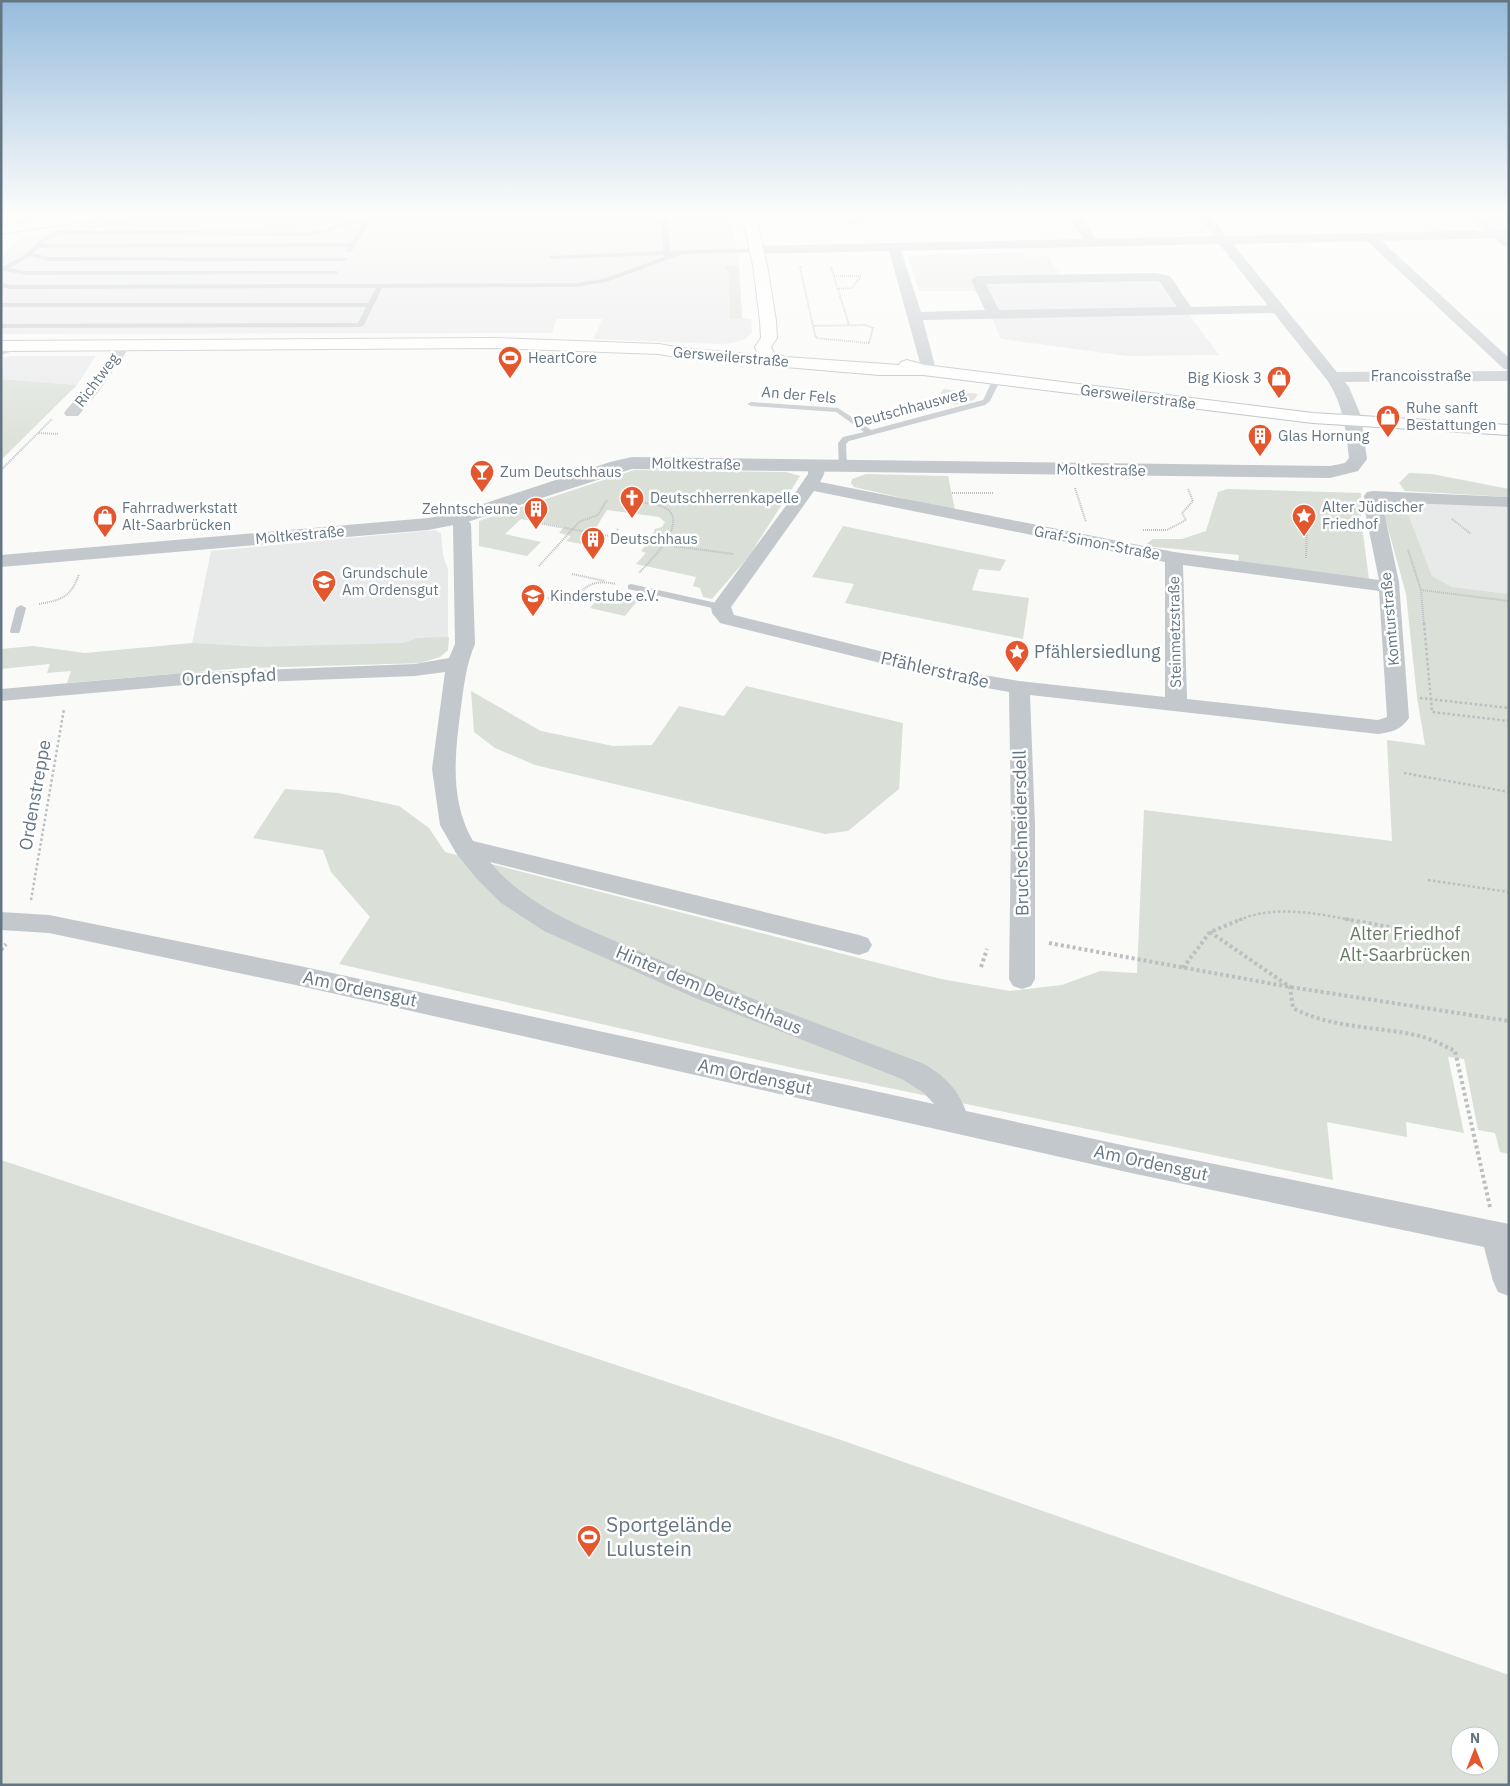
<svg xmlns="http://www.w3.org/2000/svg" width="1510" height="1786" font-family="'IBM Plex Sans',sans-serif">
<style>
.built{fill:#e8e9e9}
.green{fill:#dadfd7;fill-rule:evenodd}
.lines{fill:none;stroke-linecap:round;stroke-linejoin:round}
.secondary-casing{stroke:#b3babf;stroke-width:2}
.motorway-casing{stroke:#b4b9bd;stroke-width:2}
.path-far2{stroke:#bbbfc2;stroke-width:2;stroke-dasharray:1 1;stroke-linecap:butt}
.path-far1{stroke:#bbbfc2;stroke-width:2.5;stroke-dasharray:2.5 2.5;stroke-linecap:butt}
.path{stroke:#bbbfc2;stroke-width:4;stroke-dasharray:3 3;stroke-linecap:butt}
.service{fill:#c3c8cc;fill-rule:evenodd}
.minor{fill:#c3c8cc;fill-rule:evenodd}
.tertiary{fill:#c3c8cc;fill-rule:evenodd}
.secondary{fill:#fff;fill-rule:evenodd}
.motorway{fill:#fff;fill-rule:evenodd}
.labels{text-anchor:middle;stroke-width:5;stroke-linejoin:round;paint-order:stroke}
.far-street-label{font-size:15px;fill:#657683;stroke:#fff}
.far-poi-label{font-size:15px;fill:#657683;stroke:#fff;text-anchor:start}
.poi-label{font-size:18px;fill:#657683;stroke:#fff;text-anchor:start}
.street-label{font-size:18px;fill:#657683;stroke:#fff}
.park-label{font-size:18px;fill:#687a64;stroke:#fff}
.near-poi-label{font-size:21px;fill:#657683;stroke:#fff;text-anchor:start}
</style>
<rect width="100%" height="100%" fill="#fafaf8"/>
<g class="built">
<path d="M 127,216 L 731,216 L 739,266 L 742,318 L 751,319 L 752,333 L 745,339 L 733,343 L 720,344 L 593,339 L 603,319 L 557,319 L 552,333 L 1,334 L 1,255 L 25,235 Z"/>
<path d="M 1472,216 L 1509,216 L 1509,234 L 1496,234 Z"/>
<path d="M 1024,252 L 1026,257 L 1048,256 L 1062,278 L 1156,277 L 1186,310 L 1219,355 L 1127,356 L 1001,339 L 993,320 L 994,315 L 983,291 L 919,291 L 908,256 Z"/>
<path d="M 10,356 L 96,356 L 77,385 L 1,379 L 1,358 Z"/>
<path d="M 1403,501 L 1509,507 L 1509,594 L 1452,587 L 1432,576 Z"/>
<path d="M 435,530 L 441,533 L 443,555 L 448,570 L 448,650 L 440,657 L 420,663 L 242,668 L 186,673 L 211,551 Z"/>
</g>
<g class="green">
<path d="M 725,266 L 739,266 L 742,319 L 730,319 L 729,273 L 725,269 Z"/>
<path d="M 1,379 L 77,385 L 1,460 Z"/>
<path d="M 943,389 L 978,394 L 974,400 L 954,405 L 945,399 L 940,400 L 940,395 Z"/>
<path d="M 634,470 L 786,472 L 800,476 L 749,556 L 712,599 L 703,597 L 700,588 L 693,586 L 696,577 L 636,564 L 646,553 L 641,551 L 647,544 L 653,545 L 658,537 L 652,536 L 655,529 L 662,527 L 665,522 L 659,517 L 607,510 L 597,526 L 581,544 L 566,541 L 571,536 L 559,533 L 564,527 L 521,519 L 505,534 L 541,542 L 527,556 L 479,546 L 479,521 Z"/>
<path d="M 1409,473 L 1432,474 L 1509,489 L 1509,497 L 1405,491 L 1399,483 Z"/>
<path d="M 866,474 L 948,476 L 955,510 L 854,487 L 851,483 L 852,479 Z"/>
<path d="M 1227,489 L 1361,493 L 1361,519 L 1369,579 L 1238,562 L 1239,555 L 1144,546 L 1153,539 L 1182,539 L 1206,531 L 1218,492 Z"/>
<path d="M 1380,499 L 1403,501 L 1432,576 L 1452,587 L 1509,594 L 1509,1154 L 1500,1152 L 1495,1133 L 1478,1130 L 1464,1059 L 1448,1057 L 1464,1133 L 1406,1122 L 1407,1137 L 1327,1122 L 1333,1180 L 798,1069 L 339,964 L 370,917 L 331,872 L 323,850 L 253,838 L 285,789 L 338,793 L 399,806 L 429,828 L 445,852 L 941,979 L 1010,991 L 1062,985 L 1100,971 L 1137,973 L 1144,810 L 1392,841 L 1387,740 L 1425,745 L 1417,697 L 1406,594 Z"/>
<path d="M 843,526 L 1006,560 L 1000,571 L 979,569 L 972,590 L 1029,598 L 1023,639 L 845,603 L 854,584 L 812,577 Z"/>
<path d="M 604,592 L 639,599 L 625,616 L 590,608 Z"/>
<path d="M 449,637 L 448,650 L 440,657 L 420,663 L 242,668 L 67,683 L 71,671 L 47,673 L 50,664 L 1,669 L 1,649 L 33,646 L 85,653 L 192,643 L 259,647 L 403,643 L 418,638 Z"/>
<path d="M 746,686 L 903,723 L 899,789 L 848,831 L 825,834 L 535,765 L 495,748 L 474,732 L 471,691 L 541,731 L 613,746 L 652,745 L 679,706 L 724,716 Z"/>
<path d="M 1,1160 L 844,1441 L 1509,1675 L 1509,1785 L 1,1785 ZM 1460,1736 L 1490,1736 L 1490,1766 L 1460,1766 Z"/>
</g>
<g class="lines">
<defs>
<path id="secondary" d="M 742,216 L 756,216 L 767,265 L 776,321 L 777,338 L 771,347 L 774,353 L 786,357 L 899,365 L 901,362 L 907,360 L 925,365 L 1313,413 L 1509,425 L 1509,435 L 1313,423 L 923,375 L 879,375 L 680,358 L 659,354 L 495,348 L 1,351 L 1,341 L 495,338 L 659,344 L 680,348 L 758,355 L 755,347 L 761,338 L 760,321 L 753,265 Z"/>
<path id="motorway" d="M 67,216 L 101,216 L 94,220 L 1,234 L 1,226 Z"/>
</defs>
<use href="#secondary" class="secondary-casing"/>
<use href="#motorway" class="motorway-casing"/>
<g class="path-far2">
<path d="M 843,223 L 883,221"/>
<path d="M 802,267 L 800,267 L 813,326"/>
<path d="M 831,267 L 849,325"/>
<path d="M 834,276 L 861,276 L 852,288 L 838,289"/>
<path d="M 865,325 L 873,328 L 869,343 L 816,338 L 813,326 Z"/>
<path d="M 39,433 L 58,434"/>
<path d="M 1,470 L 52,419"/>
<path d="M 1075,488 L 1086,522"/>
<path d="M 952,493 L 994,493"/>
<path d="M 637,502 C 646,504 659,503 667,509 C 688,524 650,561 639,573"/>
<path d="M 1452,519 L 1471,534"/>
<path d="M 538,523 L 642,542 L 734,554"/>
<path d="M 1143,530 L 1167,530 L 1186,520 L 1182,513 L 1193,501 L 1188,489"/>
<path d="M 614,535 L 618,529"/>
<path d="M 1408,550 L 1421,590 L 1424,625"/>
<path d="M 1306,558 L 1307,517"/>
<path d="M 539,566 L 579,522 L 598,515 L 607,500"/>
<path d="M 572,574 L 605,581"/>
<path d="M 1421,590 L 1509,601"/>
<path d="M 548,598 L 570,603 C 585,586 592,579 616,584"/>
<path d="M 39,604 C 62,600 71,597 79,574"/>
</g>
<g class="path-far1">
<path d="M 1424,623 L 1432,712 L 1509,721"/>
<path d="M 1420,698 L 1509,708"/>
<path d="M 1404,773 L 1509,792"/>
<path d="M 1428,880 L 1509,892"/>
<path d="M 31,900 L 64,709"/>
<path d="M 1239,920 C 1274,905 1315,913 1351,920"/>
</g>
<g class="path">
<path d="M 1345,919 L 1439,936"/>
<path d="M 1210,932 L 1290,987 L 1293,1008 C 1332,1029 1378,1026 1420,1036 C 1432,1039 1444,1046 1455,1051 L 1490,1207"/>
<path d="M 1049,943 L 1290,987 L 1509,1021"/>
<path d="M 1,950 L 6,944"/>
<path d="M 981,967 L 987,949"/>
<path d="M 1183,968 L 1210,932 L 1242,919"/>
</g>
<g class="service">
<path d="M 143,216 L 157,216 L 89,229 L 86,227 Z"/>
<path d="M 365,216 L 374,216 L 352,251 L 349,253 L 346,251 L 348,247 L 39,248 L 33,253 L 48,257 L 346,258 L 347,259 L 344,261 L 48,261 L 30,256 L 10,268 L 26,271 L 338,271 L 338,273 L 336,274 L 26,275 L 5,271 L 1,273 L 2,267 L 24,255 L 44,237 L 58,230 L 308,232 L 322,230 ZM 364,220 L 351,243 L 43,244 L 48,239 L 63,234 L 308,236 L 325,233 Z"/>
<path d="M 661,216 L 667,216 L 670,251 L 756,248 L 759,250 L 756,252 L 683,254 L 606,282 L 576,287 L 382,288 L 364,325 L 360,327 L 1,328 L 1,324 L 358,323 L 366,307 L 1,307 L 1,303 L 368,303 L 376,288 L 11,289 L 1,287 L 1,283 L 11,285 L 576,283 L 603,279 L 664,257 L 664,255 L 552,259 L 549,257 L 550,256 L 663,251 Z"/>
<path d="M 16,345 L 19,345 L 19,349 L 1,355 L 1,350 Z"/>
<path d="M 994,377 L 1001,379 L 990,401 L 985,405 L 849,441 L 846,444 L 847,467 L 843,470 L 839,467 L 838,443 L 843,437 L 864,432 L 836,412 L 751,406 L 747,404 L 751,402 L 838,408 L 871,430 L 979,401 L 983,400 Z"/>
<path d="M 631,584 L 721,604 L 726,607 L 721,610 L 628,589 L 628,585 Z"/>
<path d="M 21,605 L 26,608 L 20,631 L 19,633 L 11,633 L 10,631 L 16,608 Z"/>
</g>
<g class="minor">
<path d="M 1069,216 L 1081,216 L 1098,243 L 1096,246 L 1088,246 Z"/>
<path d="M 1198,216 L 1210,216 L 1229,240 L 1227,243 L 1219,243 Z"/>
<path d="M 1466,216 L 1480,216 L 1509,238 L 1509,248 L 1505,247 Z"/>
<path d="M 1370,233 L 1374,234 L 1509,358 L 1509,370 L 1504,369 L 1366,240 L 1364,237 L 1366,234 Z"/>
<path d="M 894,243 L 900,247 L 921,312 L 985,310 L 971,280 L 978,276 L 1156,273 L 1170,276 L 1191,307 L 1278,305 L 1285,309 L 1278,313 L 923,320 L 936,370 L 934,373 L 924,373 L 922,370 L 888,247 ZM 1156,281 L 1160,282 L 1177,307 L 999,310 L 986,284 Z"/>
<path d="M 122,344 L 127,345 L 129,348 L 98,392 L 78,416 L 66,416 L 64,413 L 66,410 L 88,386 L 117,345 Z"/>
<path d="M 1509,371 L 1509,381 L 1333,382 L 1328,380 L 1325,377 L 1328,374 L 1333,372 Z"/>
<path d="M 816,461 L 822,462 C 827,470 824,475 820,482 L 1174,552 L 1379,580 L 1364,506 L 1364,496 L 1367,492 L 1373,491 L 1509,497 L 1509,507 L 1382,502 L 1399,582 L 1409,718 C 1401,730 1392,732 1378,734 L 1030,695 L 1035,825 L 1035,979 L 1031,986 L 1022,989 L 1013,986 L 1009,979 L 1011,825 L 1009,692 L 965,684 L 720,623 L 712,613 L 711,607 L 791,499 L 808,474 L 808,466 L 810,462 ZM 814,491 L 1165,562 L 1165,697 L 1019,681 L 965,672 L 734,615 L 731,607 ZM 1183,565 L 1379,591 L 1387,717 L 1378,720 L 1187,699 Z"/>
<path d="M 457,514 L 463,515 L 471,524 L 475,644 C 466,665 464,685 461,707 C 455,752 449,800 473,841 L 859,935 L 868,938 L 872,945 L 868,952 L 859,955 L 490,862 C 530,910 591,930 646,954 C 736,994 829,1028 922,1063 C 944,1075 957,1088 966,1111 L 1131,1147 L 1509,1224 L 1509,1296 L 1498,1292 L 1493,1281 L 1484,1247 L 1131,1173 L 300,986 L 49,933 L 1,930 L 1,912 L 49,915 L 300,966 L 934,1104 L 924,1093 L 902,1079 L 693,997 L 544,931 L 501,903 L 477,879 L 456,853 L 440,825 L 432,769 L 445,672 L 415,676 L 184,685 L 1,701 L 1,689 L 184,673 L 415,664 L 449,658 L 455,644 L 453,525 L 448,519 L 451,515 Z"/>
</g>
<path class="tertiary" d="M 1509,230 L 1509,238 L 1233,244 L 1349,387 L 1361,416 L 1367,459 L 1358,471 L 1330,478 L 632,469 L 464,523 L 428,530 L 1,567 L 1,555 L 428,518 L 453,514 L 610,462 L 632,457 L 1330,466 L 1345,463 L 1349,458 C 1346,430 1343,404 1327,380 L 1219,244 L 756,254 L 749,250 L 756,246 Z"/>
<use href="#secondary" class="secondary"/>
<use href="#motorway" class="motorway"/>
</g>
<linearGradient id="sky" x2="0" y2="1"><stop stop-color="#96bcdc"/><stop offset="0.46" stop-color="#fdfdfc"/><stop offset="1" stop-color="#fdfdfc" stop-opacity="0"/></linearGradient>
<rect width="1510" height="466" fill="url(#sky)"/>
<defs>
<symbol id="stadium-pin" viewBox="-11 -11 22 30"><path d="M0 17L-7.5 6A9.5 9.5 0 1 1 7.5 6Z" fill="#e4572e" stroke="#fff"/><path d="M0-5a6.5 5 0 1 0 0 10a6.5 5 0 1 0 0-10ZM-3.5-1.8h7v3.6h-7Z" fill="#fff"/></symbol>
<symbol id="shop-pin" viewBox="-11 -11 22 30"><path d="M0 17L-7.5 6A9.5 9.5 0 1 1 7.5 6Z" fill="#e4572e" stroke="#fff"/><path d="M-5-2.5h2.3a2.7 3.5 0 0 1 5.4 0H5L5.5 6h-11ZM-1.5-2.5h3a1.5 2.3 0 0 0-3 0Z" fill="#fff"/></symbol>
<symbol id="building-pin" viewBox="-11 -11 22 30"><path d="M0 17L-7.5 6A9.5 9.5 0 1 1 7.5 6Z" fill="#e4572e" stroke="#fff"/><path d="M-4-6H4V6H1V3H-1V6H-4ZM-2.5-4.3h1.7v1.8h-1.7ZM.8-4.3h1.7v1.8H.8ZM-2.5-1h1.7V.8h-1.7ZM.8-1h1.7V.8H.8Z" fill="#fff"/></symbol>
<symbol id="bar-pin" viewBox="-11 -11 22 30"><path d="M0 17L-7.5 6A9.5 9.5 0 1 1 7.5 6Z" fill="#e4572e" stroke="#fff"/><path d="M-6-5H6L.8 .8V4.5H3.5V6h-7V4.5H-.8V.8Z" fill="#fff"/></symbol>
<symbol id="church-pin" viewBox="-11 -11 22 30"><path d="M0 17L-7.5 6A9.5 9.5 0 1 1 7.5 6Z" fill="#e4572e" stroke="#fff"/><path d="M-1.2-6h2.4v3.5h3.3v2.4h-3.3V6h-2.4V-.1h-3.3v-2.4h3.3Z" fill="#fff"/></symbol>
<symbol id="sight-pin" viewBox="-11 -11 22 30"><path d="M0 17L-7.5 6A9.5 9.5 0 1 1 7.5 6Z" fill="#e4572e" stroke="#fff"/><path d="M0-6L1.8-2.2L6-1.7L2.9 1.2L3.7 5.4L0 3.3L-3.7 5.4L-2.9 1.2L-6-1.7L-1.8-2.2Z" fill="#fff"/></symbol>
<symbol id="school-pin" viewBox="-11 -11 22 30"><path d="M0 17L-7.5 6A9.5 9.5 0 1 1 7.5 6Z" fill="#e4572e" stroke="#fff"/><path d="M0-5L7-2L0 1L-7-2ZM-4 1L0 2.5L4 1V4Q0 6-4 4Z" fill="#fff"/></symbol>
</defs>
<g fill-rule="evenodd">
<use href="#stadium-pin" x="496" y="344" width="28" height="38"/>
<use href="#shop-pin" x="1265" y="364" width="28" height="38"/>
<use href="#shop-pin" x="1374" y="403" width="28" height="38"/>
<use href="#building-pin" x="1246" y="422" width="28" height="38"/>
<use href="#bar-pin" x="468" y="458" width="28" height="38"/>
<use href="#church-pin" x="618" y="484" width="28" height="38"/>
<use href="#building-pin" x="522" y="495" width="28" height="38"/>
<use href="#sight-pin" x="1290" y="502" width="28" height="38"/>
<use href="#shop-pin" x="91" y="503" width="28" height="38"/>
<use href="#building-pin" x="579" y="525" width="28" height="38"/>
<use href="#school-pin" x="310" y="568" width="28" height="38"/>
<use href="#school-pin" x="519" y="582" width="28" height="38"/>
<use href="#sight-pin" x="1003" y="638" width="28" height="38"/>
<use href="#stadium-pin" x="575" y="1523" width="28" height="38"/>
</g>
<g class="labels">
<g class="far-street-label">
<text transform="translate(731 357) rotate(5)" y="5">Gersweilerstraße</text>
<text x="1421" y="381">Francoisstraße</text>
<text transform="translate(97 380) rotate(-53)" y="5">Richtweg</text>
<text transform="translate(799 395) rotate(5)" y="5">An der Fels</text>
<text transform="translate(1138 397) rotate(7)" y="5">Gersweilerstraße</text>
<text transform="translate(910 408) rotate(-15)" y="5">Deutschhausweg</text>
<text transform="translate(696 464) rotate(1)" y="5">Moltkestraße</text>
<text transform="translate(1101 470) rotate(1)" y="5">Moltkestraße</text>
<text transform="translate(300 535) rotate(-5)" y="5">Moltkestraße</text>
<text transform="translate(1097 543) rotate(11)" y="5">Graf-Simon-Straße</text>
<text transform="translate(1390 619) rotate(-95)" y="5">Komturstraße</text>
<text transform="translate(1175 632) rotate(-91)" y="5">Steinmetzstraße</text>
</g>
<g class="far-poi-label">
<text x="528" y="363">HeartCore</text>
<text x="1262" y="383" text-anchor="end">Big Kiosk 3</text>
<text x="1406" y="413">Ruhe sanft<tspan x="1406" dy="17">Bestattungen</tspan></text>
<text x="1278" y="441">Glas Hornung</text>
<text x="500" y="477">Zum Deutschhaus</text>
<text x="650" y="503">Deutschherrenkapelle</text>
<text x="1322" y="512">Alter Jüdischer<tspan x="1322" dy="17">Friedhof</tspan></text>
<text x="122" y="513">Fahrradwerkstatt<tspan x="122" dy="17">Alt-Saarbrücken</tspan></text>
<text x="518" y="514" text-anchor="end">Zehntscheune</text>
<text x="610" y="544">Deutschhaus</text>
<text x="342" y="578">Grundschule<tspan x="342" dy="17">Am Ordensgut</tspan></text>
<text x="550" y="601">Kinderstube e.V.</text>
</g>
<g class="poi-label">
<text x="1034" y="658">Pfählersiedlung</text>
</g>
<g class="street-label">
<text transform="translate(935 670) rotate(13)" y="6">Pfählerstraße</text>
<text transform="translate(229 677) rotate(-3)" y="6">Ordenspfad</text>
<text transform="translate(35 795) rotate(-80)" y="6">Ordenstreppe</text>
<text transform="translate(1021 833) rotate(-91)" y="6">Bruchschneidersdell</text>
<text transform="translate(360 989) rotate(12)" y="6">Am Ordensgut</text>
<text transform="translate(709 990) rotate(23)" y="6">Hinter dem Deutschhaus</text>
<text transform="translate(755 1077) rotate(12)" y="6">Am Ordensgut</text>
<text transform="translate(1151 1163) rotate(12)" y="6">Am Ordensgut</text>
</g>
<g class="park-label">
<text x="1405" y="940">Alter Friedhof<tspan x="1405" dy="21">Alt-Saarbrücken</tspan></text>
</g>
<g class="near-poi-label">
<text x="606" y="1532">Sportgelände<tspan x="606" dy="24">Lulustein</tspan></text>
</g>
</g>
<rect width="1510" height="1786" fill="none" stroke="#657683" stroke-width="5"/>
<g transform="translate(1475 1751)"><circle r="24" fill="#ffffff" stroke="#c1c8cd"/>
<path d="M0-4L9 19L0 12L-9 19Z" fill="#e4572e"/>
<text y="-8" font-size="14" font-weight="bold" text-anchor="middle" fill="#657683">N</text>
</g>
</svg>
